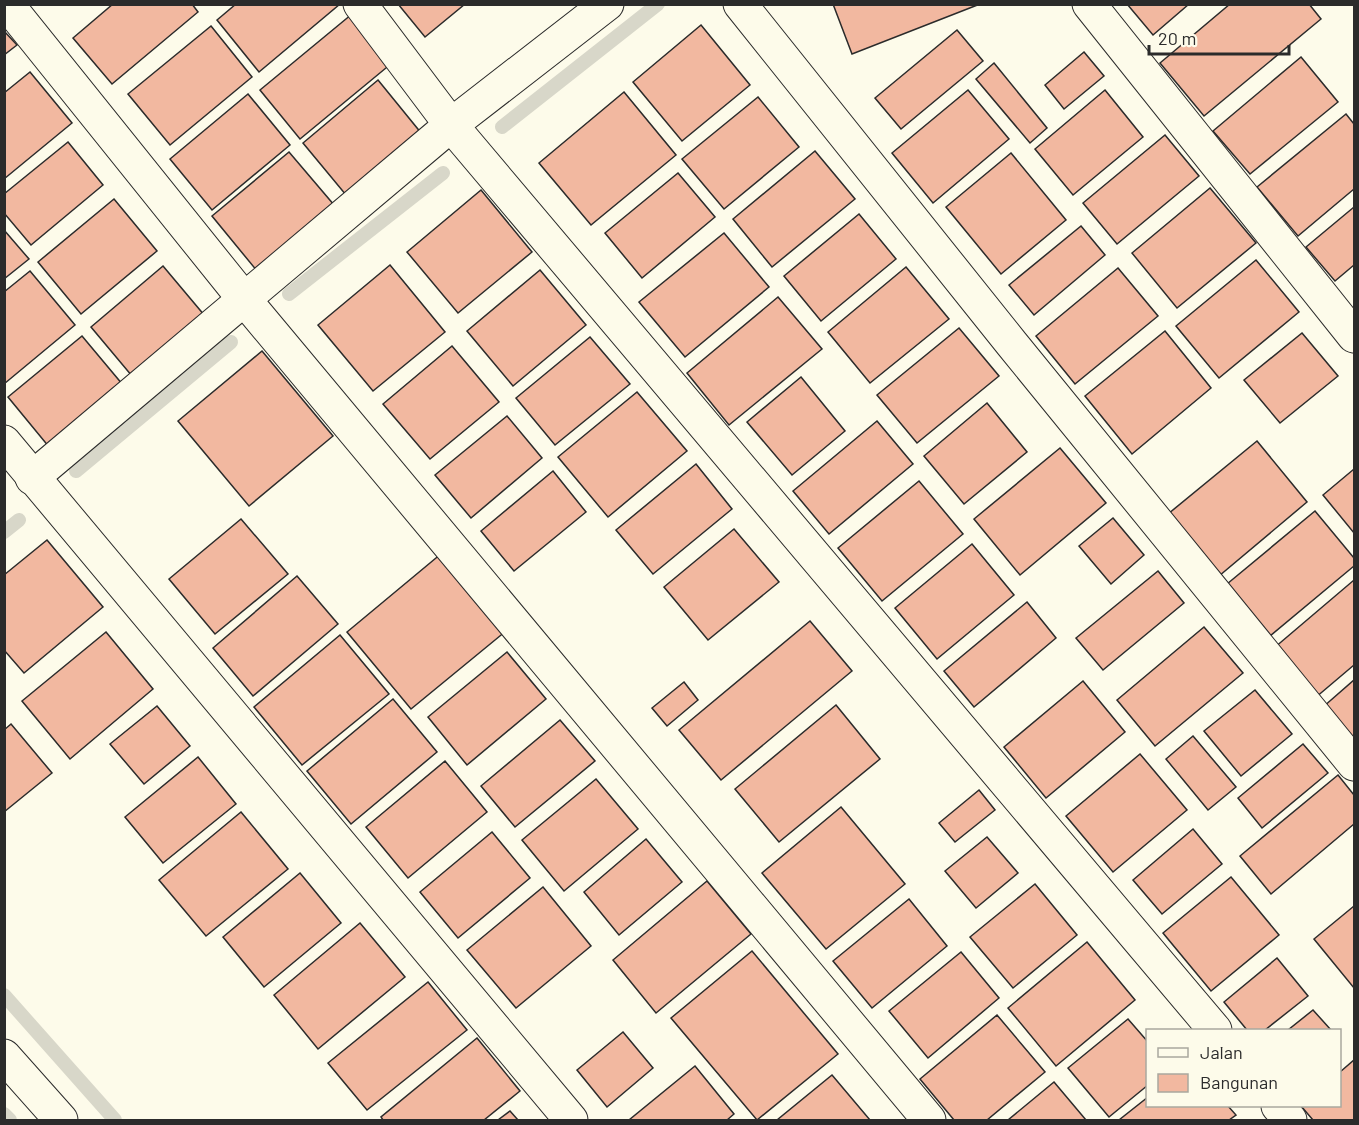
<svg xmlns="http://www.w3.org/2000/svg" width="1359" height="1125" font-family="Barlow,sans-serif">
<style>
.lines{fill:none;stroke-linecap:round;stroke-linejoin:round}
.stream{stroke:#d8d7c9;stroke-width:14}
.building{fill:#f2b8a0;stroke:#2b2b2b;stroke-width:1.5}
.minor-casing{stroke:#2b2b2b;stroke-width:35}
.minor{stroke:#fdfbea;stroke-width:33}
</style>
<rect width="100%" height="100%" fill="#fdfbea"/>
<g class="lines">
<g class="stream">
<path d="M 502,127 L 658,4"/>
<path d="M 289,294 L 443,173"/>
<path d="M 76,471 L 231,342"/>
<path d="M 4,532 L 19,520"/>
<path d="M 4,995 L 115,1120"/>
<path d="M 4,1114 L 10,1120"/>
</g>
</g>
<g class="building">
<path d="M 113,4 L 192,4 L 198,12 L 112,84 L 73,38 Z"/>
<path d="M 236,4 L 340,4 L 259,72 L 217,20 Z"/>
<path d="M 398,4 L 465,4 L 425,37 Z"/>
<path d="M 833,4 L 980,4 L 852,54 Z"/>
<path d="M 1127,4 L 1189,4 L 1153,35 Z"/>
<path d="M 1230,4 L 1309,4 L 1321,19 L 1204,116 L 1160,63 Z"/>
<path d="M 352,14 L 392,63 L 300,139 L 260,90 Z"/>
<path d="M 701,25 L 750,85 L 682,141 L 633,82 Z"/>
<path d="M 211,26 L 252,77 L 170,145 L 128,94 Z"/>
<path d="M 957,30 L 983,61 L 901,129 L 875,98 Z"/>
<path d="M 4,31 L 17,45 L 4,55 Z"/>
<path d="M 1084,52 L 1104,76 L 1064,109 L 1045,85 Z"/>
<path d="M 1301,57 L 1338,102 L 1250,174 L 1213,131 Z"/>
<path d="M 994,63 L 1047,128 L 1030,143 L 976,79 Z"/>
<path d="M 30,72 L 72,123 L 4,179 L 4,93 Z"/>
<path d="M 378,80 L 426,139 L 351,201 L 303,143 Z"/>
<path d="M 968,90 L 1009,139 L 933,203 L 892,153 Z"/>
<path d="M 1105,90 L 1143,137 L 1073,195 L 1035,149 Z"/>
<path d="M 624,92 L 676,155 L 591,225 L 539,163 Z"/>
<path d="M 248,94 L 290,145 L 212,210 L 170,159 Z"/>
<path d="M 758,97 L 799,147 L 724,209 L 682,159 Z"/>
<path d="M 1346,114 L 1354,124 L 1354,189 L 1298,236 L 1257,187 Z"/>
<path d="M 1165,135 L 1199,176 L 1117,244 L 1083,203 Z"/>
<path d="M 68,142 L 103,185 L 31,245 L 4,213 L 4,194 Z"/>
<path d="M 815,151 L 855,199 L 772,267 L 733,219 Z"/>
<path d="M 289,152 L 340,212 L 262,277 L 212,216 Z"/>
<path d="M 1011,153 L 1066,220 L 1001,274 L 946,207 Z"/>
<path d="M 678,173 L 715,217 L 642,278 L 605,233 Z"/>
<path d="M 1210,188 L 1256,243 L 1177,308 L 1132,253 Z"/>
<path d="M 481,190 L 532,252 L 458,313 L 407,252 Z"/>
<path d="M 114,199 L 157,251 L 81,314 L 38,262 Z"/>
<path d="M 1354,207 L 1354,265 L 1335,281 L 1306,247 Z"/>
<path d="M 859,214 L 896,259 L 821,321 L 784,276 Z"/>
<path d="M 1081,226 L 1105,255 L 1034,315 L 1009,285 Z"/>
<path d="M 4,230 L 29,259 L 4,279 Z"/>
<path d="M 724,233 L 769,287 L 685,357 L 639,302 Z"/>
<path d="M 1256,260 L 1299,312 L 1219,378 L 1176,326 Z"/>
<path d="M 390,265 L 445,332 L 373,391 L 318,325 Z"/>
<path d="M 163,266 L 210,322 L 137,382 L 91,327 Z"/>
<path d="M 906,267 L 949,319 L 870,383 L 828,332 Z"/>
<path d="M 1118,268 L 1158,316 L 1075,384 L 1036,336 Z"/>
<path d="M 540,270 L 586,325 L 513,386 L 467,331 Z"/>
<path d="M 30,271 L 75,325 L 4,384 L 4,292 Z"/>
<path d="M 778,297 L 822,349 L 729,425 L 687,373 Z"/>
<path d="M 959,328 L 999,376 L 917,443 L 877,395 Z"/>
<path d="M 1165,331 L 1211,388 L 1132,454 L 1085,396 Z"/>
<path d="M 1302,333 L 1338,376 L 1280,423 L 1244,380 Z"/>
<path d="M 82,336 L 128,391 L 54,453 L 8,397 Z"/>
<path d="M 590,337 L 630,384 L 555,445 L 516,398 Z"/>
<path d="M 452,346 L 499,402 L 430,459 L 383,404 Z"/>
<path d="M 262,351 L 333,436 L 249,506 L 178,421 Z"/>
<path d="M 801,377 L 845,431 L 792,475 L 747,422 Z"/>
<path d="M 637,392 L 687,451 L 608,517 L 558,457 Z"/>
<path d="M 987,403 L 1027,452 L 964,504 L 924,456 Z"/>
<path d="M 507,416 L 542,458 L 471,518 L 435,475 Z"/>
<path d="M 877,421 L 913,464 L 829,534 L 793,491 Z"/>
<path d="M 1257,441 L 1307,502 L 1219,576 L 1168,514 Z"/>
<path d="M 1060,448 L 1106,503 L 1020,575 L 974,519 Z"/>
<path d="M 696,464 L 732,509 L 653,574 L 616,530 Z"/>
<path d="M 1354,469 L 1354,533 L 1323,495 Z"/>
<path d="M 553,471 L 586,512 L 514,571 L 481,531 Z"/>
<path d="M 919,481 L 963,534 L 882,601 L 838,548 Z"/>
<path d="M 1315,511 L 1354,558 L 1354,566 L 1270,636 L 1227,584 Z"/>
<path d="M 1113,518 L 1144,555 L 1111,584 L 1079,546 Z"/>
<path d="M 241,519 L 288,574 L 215,634 L 169,579 Z"/>
<path d="M 734,529 L 779,582 L 708,640 L 664,587 Z"/>
<path d="M 47,540 L 103,607 L 24,673 L 4,650 L 4,575 Z"/>
<path d="M 972,544 L 1014,595 L 937,659 L 895,608 Z"/>
<path d="M 442,553 L 506,631 L 411,709 L 347,632 Z"/>
<path d="M 1158,571 L 1184,603 L 1103,670 L 1076,638 Z"/>
<path d="M 297,576 L 338,624 L 253,696 L 213,648 Z"/>
<path d="M 1354,580 L 1354,665 L 1315,698 L 1274,648 Z"/>
<path d="M 1027,602 L 1056,638 L 974,707 L 944,671 Z"/>
<path d="M 810,621 L 852,671 L 721,780 L 679,730 Z"/>
<path d="M 1204,627 L 1243,673 L 1155,746 L 1117,700 Z"/>
<path d="M 106,632 L 153,689 L 70,759 L 22,701 Z"/>
<path d="M 340,635 L 389,694 L 302,765 L 254,707 Z"/>
<path d="M 507,652 L 546,699 L 467,765 L 428,717 Z"/>
<path d="M 1354,680 L 1354,745 L 1323,707 Z"/>
<path d="M 1083,681 L 1125,732 L 1046,798 L 1004,747 Z"/>
<path d="M 684,682 L 698,700 L 667,726 L 652,708 Z"/>
<path d="M 1255,690 L 1292,734 L 1241,776 L 1204,731 Z"/>
<path d="M 393,699 L 437,752 L 351,824 L 307,771 Z"/>
<path d="M 836,705 L 880,759 L 779,842 L 735,789 Z"/>
<path d="M 157,706 L 190,746 L 144,784 L 110,744 Z"/>
<path d="M 560,720 L 595,761 L 515,827 L 481,786 Z"/>
<path d="M 11,724 L 52,773 L 4,812 L 4,730 Z"/>
<path d="M 1193,736 L 1236,787 L 1208,810 L 1166,759 Z"/>
<path d="M 1303,744 L 1328,773 L 1262,828 L 1238,798 Z"/>
<path d="M 1140,754 L 1187,810 L 1113,872 L 1066,816 Z"/>
<path d="M 198,757 L 236,804 L 163,863 L 125,817 Z"/>
<path d="M 445,761 L 487,812 L 408,878 L 366,827 Z"/>
<path d="M 1338,775 L 1354,795 L 1354,824 L 1271,894 L 1240,856 Z"/>
<path d="M 596,779 L 638,829 L 564,891 L 522,840 Z"/>
<path d="M 979,790 L 995,810 L 955,842 L 939,823 Z"/>
<path d="M 841,807 L 905,884 L 826,949 L 762,873 Z"/>
<path d="M 241,812 L 288,869 L 206,936 L 159,880 Z"/>
<path d="M 1193,829 L 1222,864 L 1162,914 L 1133,880 Z"/>
<path d="M 492,832 L 530,878 L 458,938 L 420,892 Z"/>
<path d="M 987,837 L 1018,873 L 976,908 L 945,871 Z"/>
<path d="M 646,839 L 682,882 L 619,935 L 584,892 Z"/>
<path d="M 300,873 L 341,923 L 264,987 L 223,937 Z"/>
<path d="M 1231,877 L 1279,935 L 1211,991 L 1163,933 Z"/>
<path d="M 707,881 L 751,934 L 656,1013 L 613,960 Z"/>
<path d="M 1035,884 L 1077,935 L 1013,988 L 970,937 Z"/>
<path d="M 543,887 L 591,946 L 516,1008 L 467,950 Z"/>
<path d="M 909,899 L 947,946 L 872,1008 L 833,961 Z"/>
<path d="M 1354,906 L 1354,988 L 1314,939 Z"/>
<path d="M 360,923 L 405,977 L 318,1049 L 274,995 Z"/>
<path d="M 1087,942 L 1135,1000 L 1056,1066 L 1008,1008 Z"/>
<path d="M 752,951 L 838,1054 L 757,1120 L 671,1018 Z"/>
<path d="M 961,952 L 999,998 L 928,1058 L 889,1011 Z"/>
<path d="M 1277,958 L 1308,996 L 1265,1030 L 1247,1030 L 1224,1002 Z"/>
<path d="M 428,982 L 467,1030 L 367,1110 L 328,1063 Z"/>
<path d="M 1313,1010 L 1331,1030 L 1288,1030 Z"/>
<path d="M 997,1015 L 1045,1072 L 987,1120 L 954,1120 L 920,1079 Z"/>
<path d="M 1128,1019 L 1148,1042 L 1148,1085 L 1109,1117 L 1068,1068 Z"/>
<path d="M 623,1032 L 653,1068 L 607,1107 L 577,1070 Z"/>
<path d="M 477,1038 L 520,1091 L 484,1120 L 383,1120 L 381,1117 Z"/>
<path d="M 1354,1060 L 1354,1120 L 1313,1120 L 1301,1106 L 1340,1106 L 1340,1072 Z"/>
<path d="M 695,1066 L 734,1114 L 727,1120 L 629,1120 Z"/>
<path d="M 832,1075 L 870,1120 L 777,1120 Z"/>
<path d="M 1054,1082 L 1086,1120 L 1008,1120 Z"/>
<path d="M 1148,1097 L 1148,1106 L 1228,1106 L 1236,1115 L 1229,1120 L 1119,1120 Z"/>
<path d="M 510,1111 L 518,1120 L 498,1120 Z"/>
</g>
<g class="lines">
<defs>
<g id="minor">
<path d="M 7,4 L 244,299 L 929,1120"/>
<path d="M 360,4 L 451,125 L 1215,1030"/>
<path d="M 740,4 L 1012,344 L 1354,764"/>
<path d="M 1089,4 L 1354,336"/>
<path d="M 4,442 L 571,1120"/>
<path d="M 32,478 L 451,125 L 607,4"/>
<path d="M 4,1056 L 61,1120"/>
<path d="M 1278,1106 L 1290,1120"/>
</g>
</defs>
<use href="#minor" class="minor-casing"/>
<use href="#minor" class="minor"/>
</g>
<rect width="1359" height="1125" fill="none" stroke="#2b2b2b" stroke-width="12"/>
<rect x="1146" y="1029" width="195" height="78" fill="#fdfbea" stroke="#a9a89e" stroke-width="1.5"/>
<rect x="1158" y="1048" width="30" height="9" fill="#fdfbea" stroke="#a9a89e" stroke-width="1.5"/>
<text x="1200" y="1059" font-size="18" fill="#2b2b2b">Jalan</text>
<rect x="1158" y="1074" width="30" height="18" fill="#f2b8a0" stroke="#a9a89e" stroke-width="1.5"/>
<text x="1200" y="1089" font-size="18" fill="#2b2b2b">Bangunan</text>
<path d="M1149 45v9h140v-9" fill="none" stroke="#2b2b2b" stroke-width="3"/>
<text x="1158" y="45" font-size="18" fill="#2b2b2b" stroke="#fdfbea" stroke-width="4.5" paint-order="stroke">20 m</text>
</svg>
